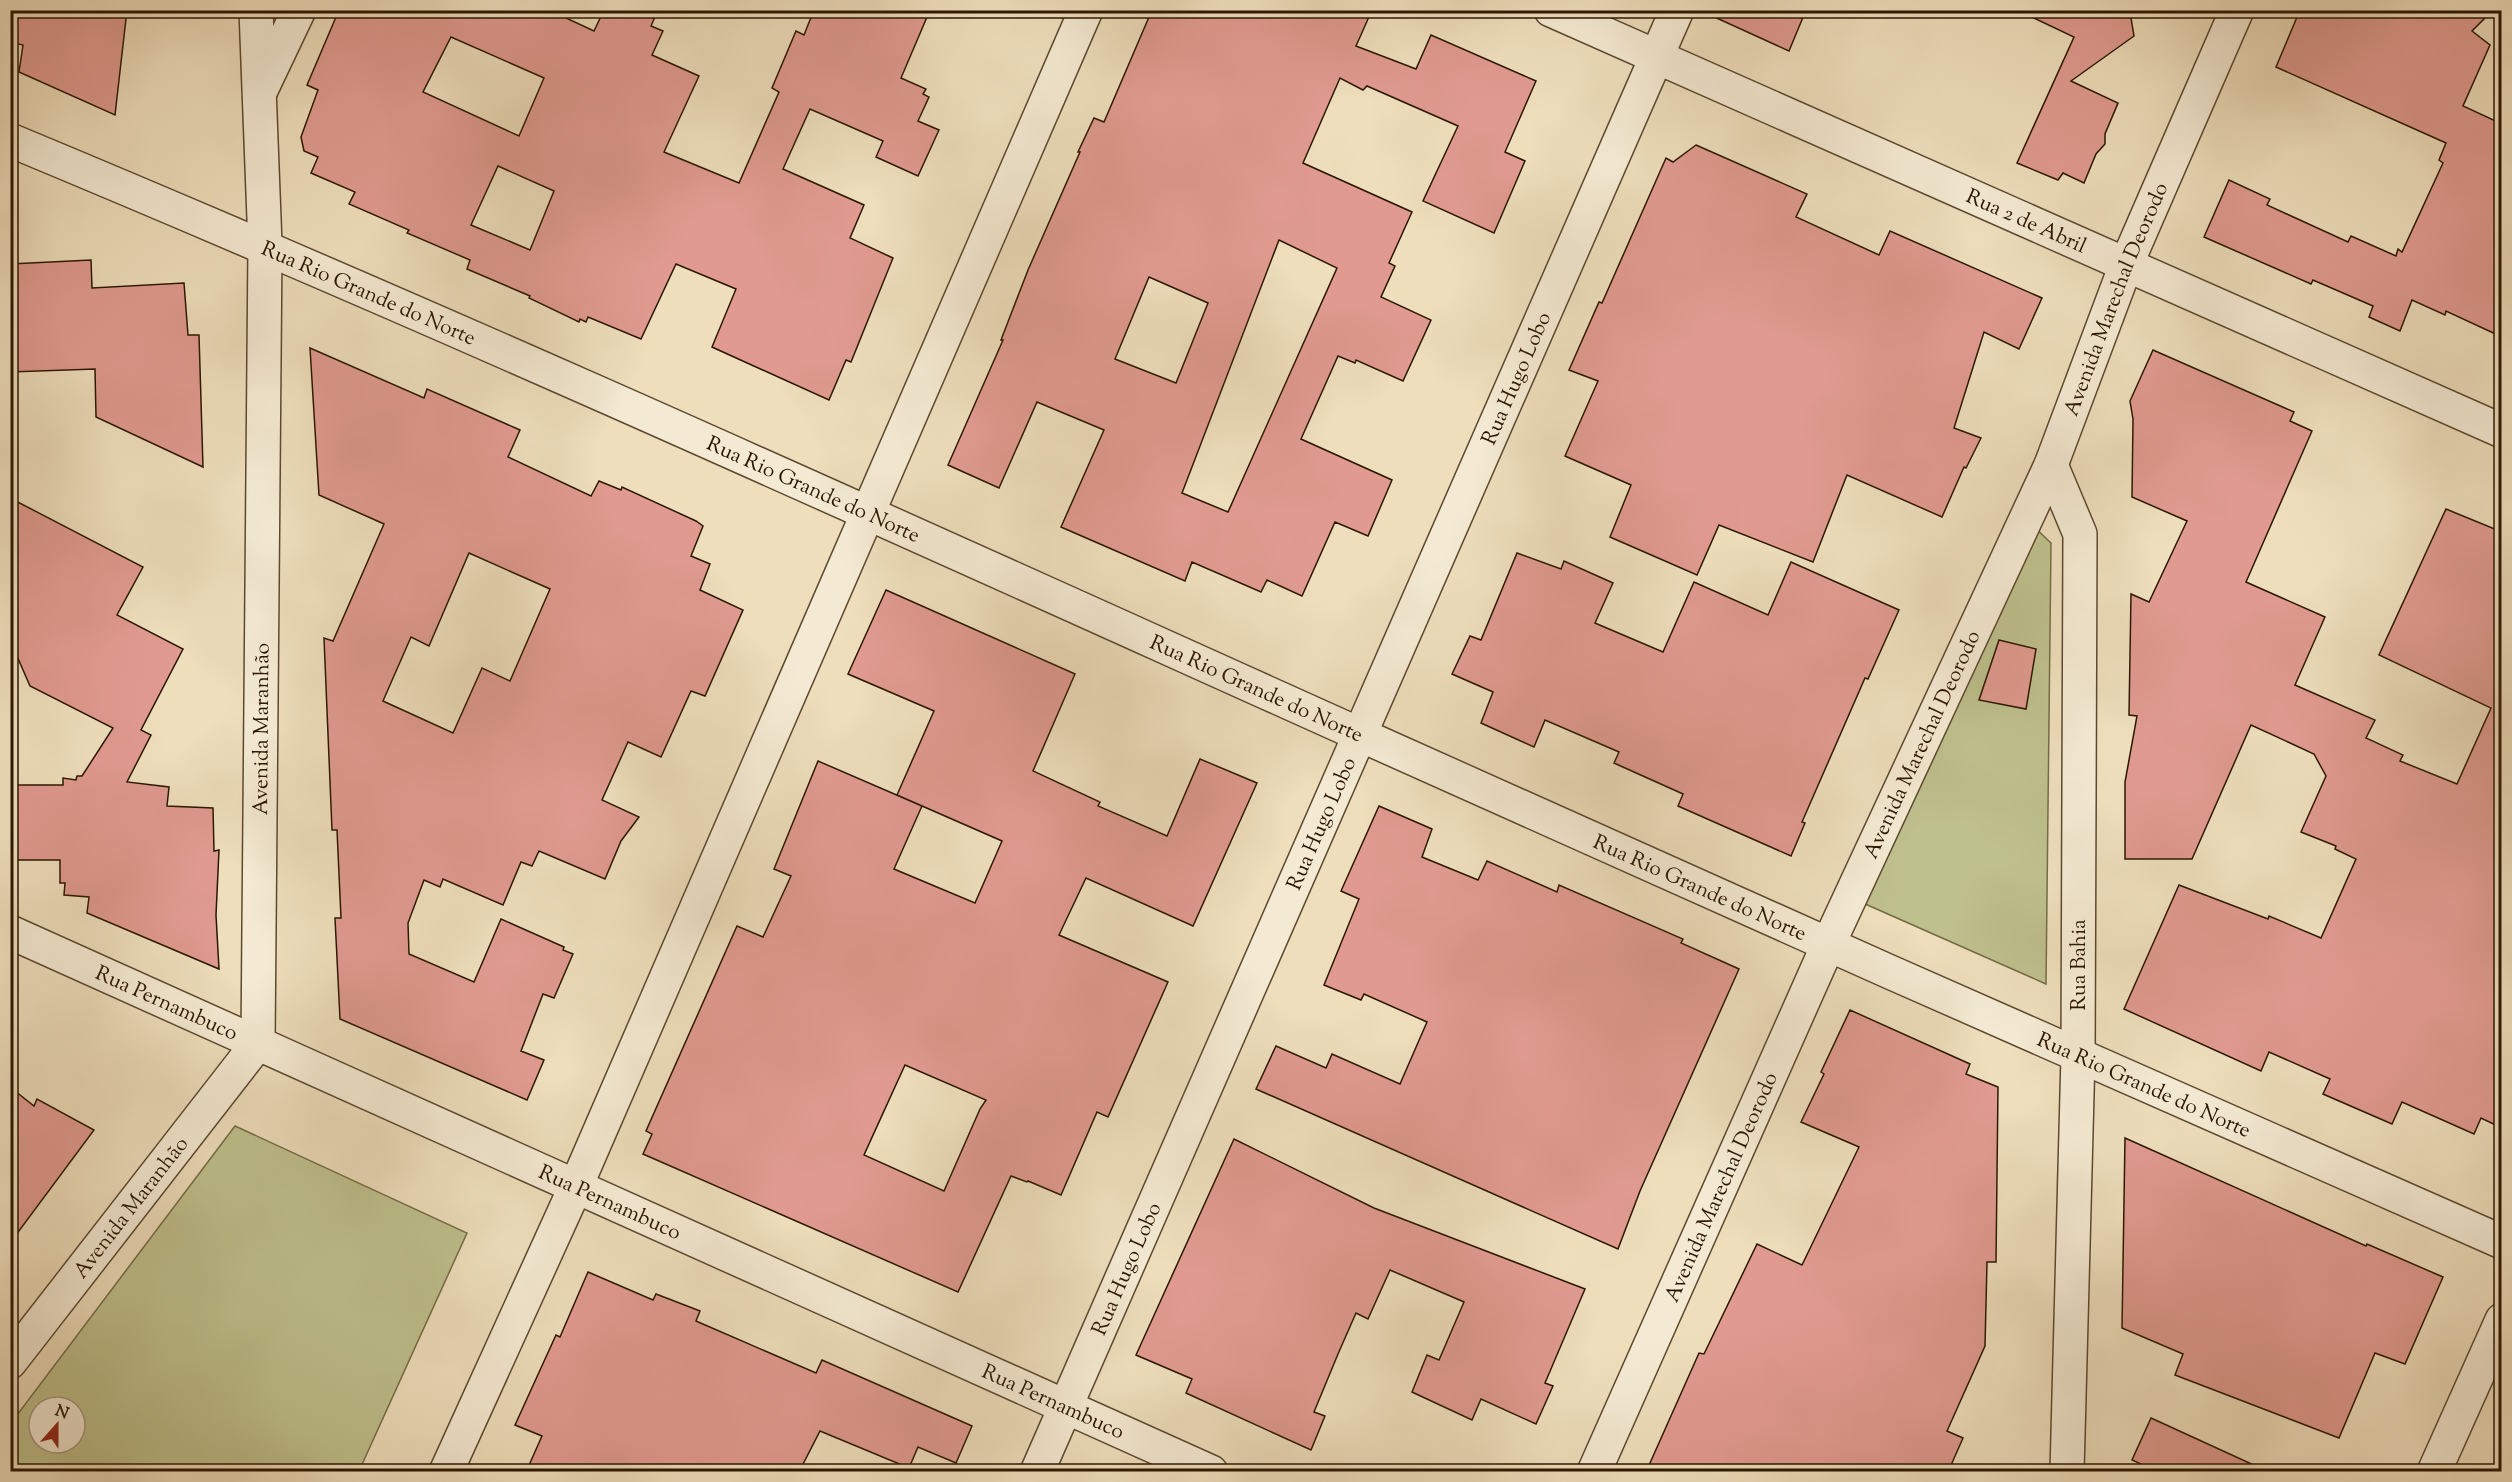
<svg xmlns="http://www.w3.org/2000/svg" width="2512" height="1482" font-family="'Sorts Mill Goudy',serif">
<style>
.green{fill:#bec08d;stroke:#746c46;stroke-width:1.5;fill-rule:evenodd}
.building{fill:#e09a8f;stroke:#2b1700;stroke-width:1.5;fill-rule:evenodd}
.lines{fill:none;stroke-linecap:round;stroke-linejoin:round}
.minor-casing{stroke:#5c492f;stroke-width:36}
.minor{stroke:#f4ead3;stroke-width:33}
.labels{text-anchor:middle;stroke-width:6;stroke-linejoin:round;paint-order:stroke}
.street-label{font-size:21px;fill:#2b1700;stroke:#f4ead3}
</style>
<rect width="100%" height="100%" fill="#eedebc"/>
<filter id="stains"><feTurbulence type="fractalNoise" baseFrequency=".00333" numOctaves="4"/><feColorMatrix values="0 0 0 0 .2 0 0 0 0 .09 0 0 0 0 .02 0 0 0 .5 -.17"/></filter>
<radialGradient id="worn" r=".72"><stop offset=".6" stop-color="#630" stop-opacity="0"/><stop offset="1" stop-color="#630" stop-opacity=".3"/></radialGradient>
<g class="green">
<path d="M 2030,523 L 2051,543 L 2046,984 L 1863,903 Z"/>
<path d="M 235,1126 L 467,1233 L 359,1471 L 11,1471 L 11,1423 ZM 39,1407 L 75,1407 L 75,1443 L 39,1443 Z"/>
</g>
<g class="building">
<path d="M 10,10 L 127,10 L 115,115 L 19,72 L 23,45 L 10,42 Z"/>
<path d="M 339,10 L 549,10 L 594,31 L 604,10 L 658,10 L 651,26 L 663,31 L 652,55 L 699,76 L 664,152 L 739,183 L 779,92 L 772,88 L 796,31 L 804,35 L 814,10 L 930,10 L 901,78 L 926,89 L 923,94 L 929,97 L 918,121 L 939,130 L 918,176 L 876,157 L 883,141 L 810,109 L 783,169 L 864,205 L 850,238 L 893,258 L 851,362 L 846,360 L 829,400 L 712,347 L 736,289 L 676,264 L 641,339 L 588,317 L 586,322 L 580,319 L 579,322 L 529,298 L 530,296 L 467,269 L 470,260 L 407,233 L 409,230 L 349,204 L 355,192 L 311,173 L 318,157 L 304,151 L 301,137 L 318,90 L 307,85 ZM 451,37 L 544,78 L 519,136 L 423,92 ZM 498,166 L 554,191 L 530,250 L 471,225 Z"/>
<path d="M 1152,10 L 1372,10 L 1356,46 L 1416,69 L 1431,35 L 1536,81 L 1505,152 L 1525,161 L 1494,233 L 1423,201 L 1458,126 L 1367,86 L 1363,90 L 1340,78 L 1303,163 L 1412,212 L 1389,263 L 1395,266 L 1381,297 L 1431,320 L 1403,381 L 1356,360 L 1355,363 L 1338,356 L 1301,439 L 1392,480 L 1368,536 L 1335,522 L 1302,596 L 1267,580 L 1261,592 L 1192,562 L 1185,581 L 1061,527 L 1104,430 L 1037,402 L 999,488 L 948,465 L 1003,340 L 1001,340 L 1028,270 L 1080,152 L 1078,152 L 1094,118 L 1104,122 ZM 1279,240 L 1337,268 L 1228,512 L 1182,493 ZM 1149,277 L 1208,303 L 1176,383 L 1115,359 Z"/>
<path d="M 1699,10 L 1806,10 L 1789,51 Z"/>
<path d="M 2017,10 L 2115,11 L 2131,18 L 2134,36 L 2071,81 L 2118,103 L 2105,134 L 2105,144 L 2096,154 L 2084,183 L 2063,173 L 2058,180 L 2017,163 L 2074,37 Z"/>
<path d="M 2300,10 L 2493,10 L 2472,31 L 2490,45 L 2463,106 L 2502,124 L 2502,337 L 2446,311 L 2445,315 L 2412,300 L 2400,331 L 2369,317 L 2373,306 L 2313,280 L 2311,284 L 2204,237 L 2229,180 L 2270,199 L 2267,205 L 2348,242 L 2351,236 L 2396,256 L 2398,249 L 2402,252 L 2443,163 L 2439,160 L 2446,143 L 2276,67 Z"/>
<path d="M 1696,145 L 1807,194 L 1796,217 L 1879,255 L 1890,231 L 2042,298 L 2019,349 L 1984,332 L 1954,428 L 1981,438 L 1966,468 L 1964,467 L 1942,517 L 1847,475 L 1813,562 L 1719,525 L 1697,575 L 1610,537 L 1631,485 L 1565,456 L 1598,381 L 1569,370 L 1599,302 L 1602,303 L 1666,158 L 1673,162 Z"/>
<path d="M 91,260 L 92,288 L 184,283 L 188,335 L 199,335 L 203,467 L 96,417 L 95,369 L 10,372 L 10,264 Z"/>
<path d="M 310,348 L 424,398 L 427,389 L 520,430 L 508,457 L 591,496 L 599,481 L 621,490 L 622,487 L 696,521 L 703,526 L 691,556 L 710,564 L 700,590 L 743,610 L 705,696 L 691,691 L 661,757 L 628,742 L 602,800 L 639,817 L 621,841 L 605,879 L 539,851 L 532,866 L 521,862 L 503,905 L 443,879 L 440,887 L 424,880 L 408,923 L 409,954 L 474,982 L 501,919 L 564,947 L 563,950 L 573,954 L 554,998 L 543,994 L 521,1051 L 544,1060 L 527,1100 L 340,1019 L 335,918 L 341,918 L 337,830 L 332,830 L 324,638 L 333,641 L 384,524 L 319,495 ZM 469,553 L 550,589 L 510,681 L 482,668 L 453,733 L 383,701 L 411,637 L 429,646 Z"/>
<path d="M 2153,350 L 2294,412 L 2290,421 L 2312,431 L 2246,582 L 2325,617 L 2295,685 L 2375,720 L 2366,738 L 2403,755 L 2400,761 L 2457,784 L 2491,708 L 2379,655 L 2446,509 L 2502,532 L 2502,1128 L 2481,1118 L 2474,1134 L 2402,1102 L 2392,1124 L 2323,1094 L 2330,1079 L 2269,1052 L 2261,1071 L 2124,1009 L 2179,885 L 2268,919 L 2269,916 L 2321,938 L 2356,859 L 2335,849 L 2336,846 L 2301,832 L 2326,776 L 2314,754 L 2251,725 L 2192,859 L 2125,859 L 2125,782 L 2137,716 L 2129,715 L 2131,594 L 2149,602 L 2187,521 L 2132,497 L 2133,419 L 2130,401 Z"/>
<path d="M 10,498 L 143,567 L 117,615 L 183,649 L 141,730 L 151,735 L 127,782 L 169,787 L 167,806 L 213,808 L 214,851 L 219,850 L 216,915 L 219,969 L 87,913 L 89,897 L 64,895 L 65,883 L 60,883 L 60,860 L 10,860 L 10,785 L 63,785 L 63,778 L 76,780 L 77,776 L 82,776 L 113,728 L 30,686 L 10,640 Z"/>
<path d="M 1517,553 L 1561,569 L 1564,561 L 1613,583 L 1595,623 L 1663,652 L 1694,582 L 1768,615 L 1791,562 L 1899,610 L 1868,679 L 1865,678 L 1802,822 L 1805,823 L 1791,856 L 1678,806 L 1683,794 L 1614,763 L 1619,752 L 1545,720 L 1534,747 L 1481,723 L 1493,692 L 1452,674 L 1470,636 L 1481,640 Z"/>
<path d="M 886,590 L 1075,674 L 1033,771 L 1100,802 L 1098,806 L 1167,836 L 1200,759 L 1257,783 L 1193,926 L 1086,878 L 1059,935 L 1168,982 L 1108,1117 L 1097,1112 L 1061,1195 L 1028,1181 L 1027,1182 L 1011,1176 L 958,1292 L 643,1154 L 652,1134 L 646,1131 L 737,926 L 763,937 L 791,876 L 774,869 L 818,761 L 922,806 L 894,869 L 975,903 L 1002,841 L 897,795 L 934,711 L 848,674 ZM 905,1065 L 986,1100 L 980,1109 L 944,1191 L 864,1155 Z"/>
<path d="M 1999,640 L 2036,649 L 2026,709 L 1979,700 Z"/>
<path d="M 1379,806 L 1432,829 L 1422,857 L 1478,880 L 1487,861 L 1557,892 L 1559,885 L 1683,939 L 1681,943 L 1739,969 L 1640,1191 L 1618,1249 L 1256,1089 L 1276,1046 L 1326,1068 L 1332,1054 L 1400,1084 L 1427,1022 L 1364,994 L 1361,1000 L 1324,985 L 1359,899 L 1341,891 Z"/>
<path d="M 1850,1010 L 1970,1064 L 1966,1074 L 1998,1087 L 1996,1262 L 1987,1262 L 1985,1346 L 1947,1431 L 1963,1438 L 1948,1472 L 1646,1472 L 1699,1353 L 1704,1354 L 1757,1244 L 1802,1265 L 1859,1147 L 1801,1122 L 1824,1074 L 1821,1072 Z"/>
<path d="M 10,1087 L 34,1106 L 37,1099 L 94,1130 L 10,1243 Z"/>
<path d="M 2125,1138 L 2366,1246 L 2367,1244 L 2443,1277 L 2405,1364 L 2375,1353 L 2339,1438 L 2175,1375 L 2183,1354 L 2122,1328 Z"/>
<path d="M 1234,1139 L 1374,1208 L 1585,1289 L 1545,1383 L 1553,1386 L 1536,1424 L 1481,1399 L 1472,1420 L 1412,1392 L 1427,1355 L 1439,1360 L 1464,1302 L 1390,1270 L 1368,1319 L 1356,1313 L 1338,1354 L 1314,1412 L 1325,1416 L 1311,1450 L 1186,1393 L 1192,1379 L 1136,1355 Z"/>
<path d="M 588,1272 L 653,1300 L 656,1294 L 700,1311 L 696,1321 L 816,1373 L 822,1360 L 972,1426 L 956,1463 L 918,1447 L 909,1468 L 820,1431 L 799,1472 L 526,1472 L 542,1436 L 515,1425 L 556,1335 L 560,1337 Z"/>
<path d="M 2151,1418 L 2269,1472 L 2158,1472 L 2132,1460 Z"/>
</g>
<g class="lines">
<defs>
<g id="minor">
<path id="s1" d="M 1551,10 L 2502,431"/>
<path d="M 261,90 L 299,10"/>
<path id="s2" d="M 10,140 C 465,329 914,534 1363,736 C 1742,907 2121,1075 2502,1242"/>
<path d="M 2051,465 L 2080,534 L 2078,1056 L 2067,1472"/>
<path id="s3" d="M 10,932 L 1211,1472"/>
<path id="s4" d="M 10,1362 L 258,1043 L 265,245 L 256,10"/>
<path d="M 446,1472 L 576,1186 L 1086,10"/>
<path id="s5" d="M 1037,1472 L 1677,10"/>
<path id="s6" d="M 1594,1472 L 1828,945 L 2051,465 L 2126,265 L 2237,10"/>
<path d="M 2434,1472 L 2502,1320"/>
</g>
</defs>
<use href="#minor" class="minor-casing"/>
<use href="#minor" class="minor"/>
</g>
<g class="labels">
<g class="street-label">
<text dy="7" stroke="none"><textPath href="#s1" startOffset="520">Rua 2 de Abril</textPath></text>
<text dy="7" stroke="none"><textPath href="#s2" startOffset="390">Rua Rio Grande do Norte</textPath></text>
<text dy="7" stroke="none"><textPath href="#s6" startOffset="1284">Avenida Marechal Deorodo</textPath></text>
<text dy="7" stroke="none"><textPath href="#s5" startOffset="1194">Rua Hugo Lobo</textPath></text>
<text dy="7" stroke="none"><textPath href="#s2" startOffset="876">Rua Rio Grande do Norte</textPath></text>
<text dy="7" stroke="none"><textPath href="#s2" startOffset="1362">Rua Rio Grande do Norte</textPath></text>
<text dy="7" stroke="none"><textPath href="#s4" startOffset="718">Avenida Maranhão</textPath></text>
<text dy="7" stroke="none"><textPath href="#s6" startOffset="798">Avenida Marechal Deorodo</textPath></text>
<text dy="7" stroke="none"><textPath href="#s5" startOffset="708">Rua Hugo Lobo</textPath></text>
<text dy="7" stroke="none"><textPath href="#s2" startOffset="1848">Rua Rio Grande do Norte</textPath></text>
<text transform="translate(2078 965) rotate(-90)" y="7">Rua Bahia</text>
<text dy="7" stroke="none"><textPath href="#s3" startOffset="172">Rua Pernambuco</textPath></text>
<text dy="7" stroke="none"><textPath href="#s2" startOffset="2334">Rua Rio Grande do Norte</textPath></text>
<text dy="7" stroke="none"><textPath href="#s6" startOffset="312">Avenida Marechal Deorodo</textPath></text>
<text dy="7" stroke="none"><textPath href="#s3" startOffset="658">Rua Pernambuco</textPath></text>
<text dy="7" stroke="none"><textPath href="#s4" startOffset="196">Avenida Maranhão</textPath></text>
<text dy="7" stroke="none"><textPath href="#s5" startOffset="222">Rua Hugo Lobo</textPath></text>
<text dy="7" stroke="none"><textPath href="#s3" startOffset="1144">Rua Pernambuco</textPath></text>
</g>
</g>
<rect width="2512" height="1482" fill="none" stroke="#eedebc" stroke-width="36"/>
<rect x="12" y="12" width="2488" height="1458" fill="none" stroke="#2b1700" stroke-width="3"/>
<rect x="18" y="18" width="2476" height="1446" fill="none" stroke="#2b1700" stroke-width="1.5"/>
<g transform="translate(57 1425) rotate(21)"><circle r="28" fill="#f4ead3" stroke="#a4967f" stroke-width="1.5"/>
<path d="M0-4.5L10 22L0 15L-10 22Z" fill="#8f2418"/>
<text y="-9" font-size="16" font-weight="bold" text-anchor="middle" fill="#2b1700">N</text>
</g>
<rect width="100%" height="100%" filter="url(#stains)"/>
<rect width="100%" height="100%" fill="url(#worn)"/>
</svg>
